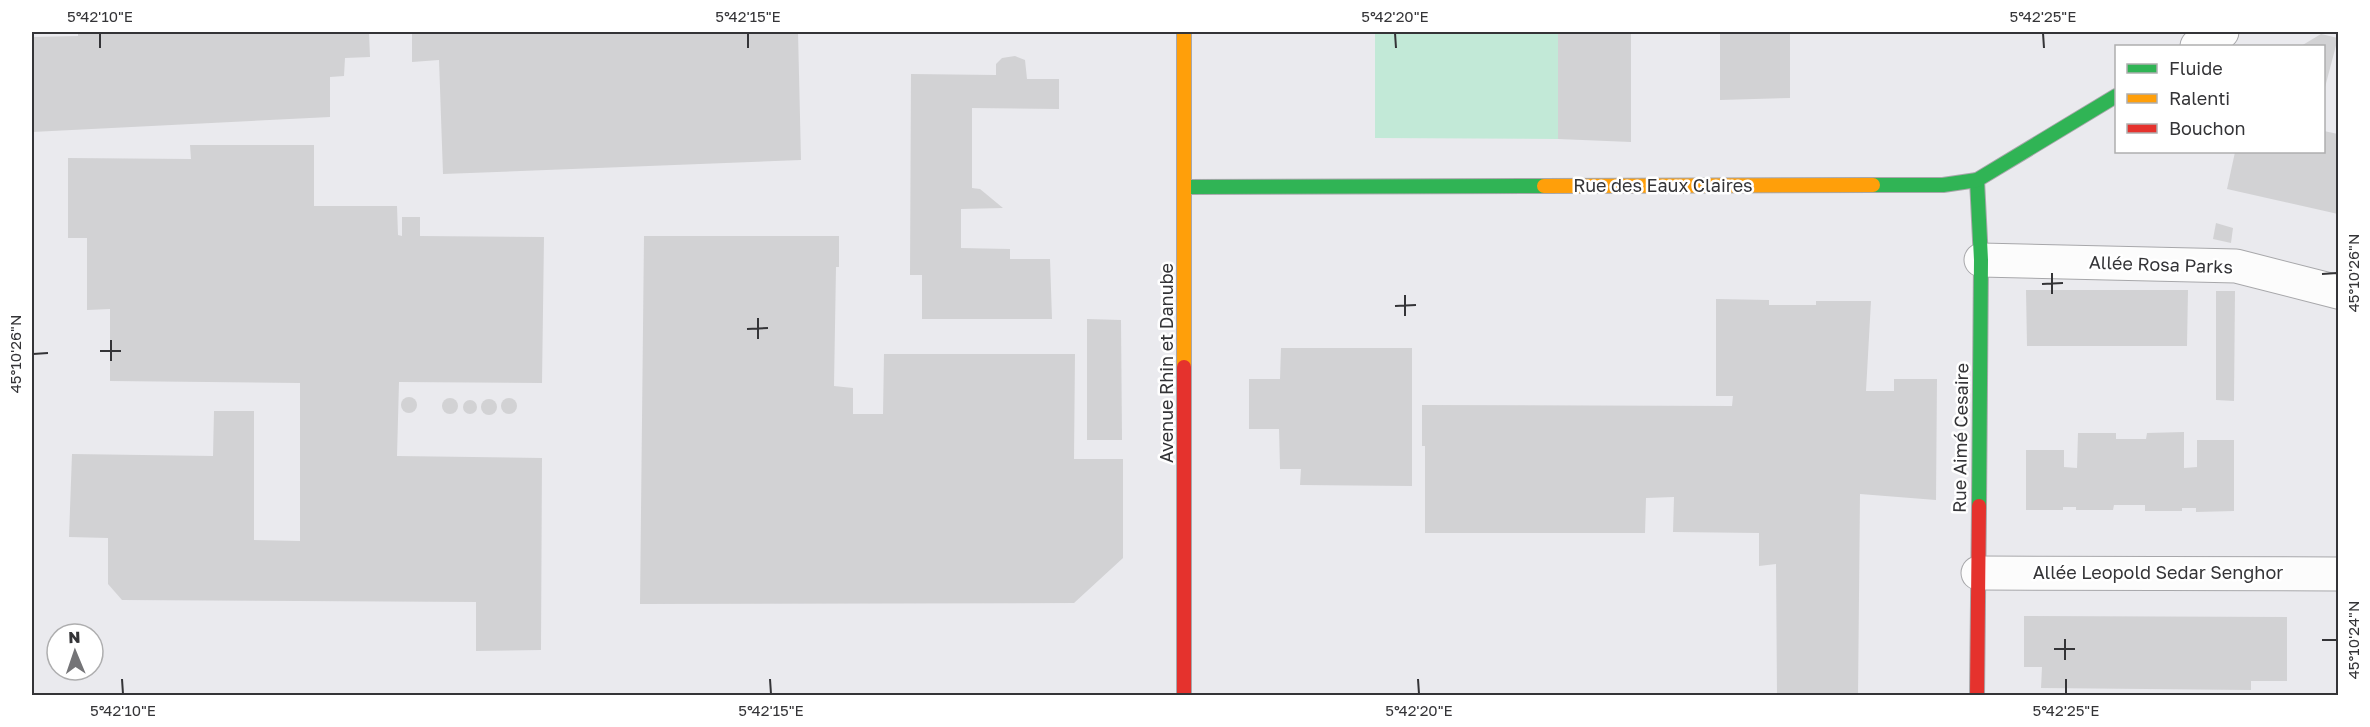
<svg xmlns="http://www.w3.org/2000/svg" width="2370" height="727" font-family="'Golos Text',sans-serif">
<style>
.green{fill:#c2e9d7}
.building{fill:#d2d2d4}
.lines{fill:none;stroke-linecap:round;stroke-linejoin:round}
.street-casing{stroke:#a7a7aa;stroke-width:35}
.fast-casing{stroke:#a7a7aa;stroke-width:16}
.slow-casing{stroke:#a7a7aa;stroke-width:16}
.jam-casing{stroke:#a7a7aa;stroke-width:16}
.street{stroke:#fcfcfc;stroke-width:33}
.fast{stroke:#30b455;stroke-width:14}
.slow{stroke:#ff9f0a;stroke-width:14}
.jam{stroke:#e5322d;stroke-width:14}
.ticks{fill:none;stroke:#343437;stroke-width:2}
.labels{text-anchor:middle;stroke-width:5;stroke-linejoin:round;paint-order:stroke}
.street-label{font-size:18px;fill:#343437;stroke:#fff}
.neatline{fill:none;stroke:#343437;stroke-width:2}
.ticks-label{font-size:15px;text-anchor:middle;fill:#343437}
</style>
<rect width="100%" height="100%" fill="#eaeaee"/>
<g class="green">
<path d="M 1375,32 L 1558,32 L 1558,139 L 1375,138 Z"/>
<path d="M 1247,693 L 1486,694 L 1486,695 L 1247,696 Z"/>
</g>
<g class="building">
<path d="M 78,32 L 369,32 L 370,57 L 345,58 L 344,76 L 330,77 L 330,117 L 32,132 L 32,37 L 78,36 Z"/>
<path d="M 412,32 L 798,32 L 801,160 L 443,174 L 439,60 L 412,62 Z"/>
<path d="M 1558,32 L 1631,32 L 1631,142 L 1558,139 Z"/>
<path d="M 1720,32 L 1790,32 L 1790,98 L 1720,100 Z"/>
<path d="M 2321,34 L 2338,38 L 2324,91 L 2324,46 L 2301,46 Z"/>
<path d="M 1015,56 L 1025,60 L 1027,79 L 1059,79 L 1059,109 L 972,108 L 972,188 L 980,189 L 1003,208 L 961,209 L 961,248 L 1010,249 L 1010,259 L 1050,259 L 1052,319 L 922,319 L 922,275 L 910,275 L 911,74 L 996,75 L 996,64 L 1002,58 Z"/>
<path d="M 2324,131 L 2338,134 L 2338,214 L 2227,189 L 2235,152 L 2324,152 Z"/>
<path d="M 190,145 L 314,145 L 314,206 L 397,206 L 398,235 L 402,236 L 402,217 L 420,217 L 420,236 L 544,237 L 542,383 L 399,382 L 397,456 L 542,458 L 541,650 L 476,651 L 476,602 L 122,600 L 108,584 L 108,538 L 69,537 L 72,454 L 213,456 L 214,411 L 254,411 L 254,540 L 300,541 L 300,383 L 110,381 L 110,309 L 87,310 L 87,238 L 68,238 L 68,158 L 191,159 Z"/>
<path d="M 2216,223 L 2233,228 L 2231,243 L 2213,239 Z"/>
<path d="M 644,236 L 839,236 L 839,267 L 836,267 L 834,386 L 853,388 L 853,414 L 883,414 L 884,354 L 1075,354 L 1074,459 L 1123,459 L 1123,558 L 1074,603 L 640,604 Z"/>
<path d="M 2026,290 L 2188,290 L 2187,346 L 2027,346 Z"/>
<path d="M 2216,291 L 2235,291 L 2234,401 L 2216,400 Z"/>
<path d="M 1716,299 L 1769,300 L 1769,305 L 1816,305 L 1816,301 L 1871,301 L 1866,391 L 1894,391 L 1894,379 L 1937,379 L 1936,500 L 1860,494 L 1858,696 L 1777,696 L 1776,564 L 1759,566 L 1759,533 L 1673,532 L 1674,497 L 1646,498 L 1645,533 L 1425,533 L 1425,446 L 1422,446 L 1422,405 L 1732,406 L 1733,396 L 1716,396 Z"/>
<path d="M 1087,319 L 1121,320 L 1122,440 L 1087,440 Z"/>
<path d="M 1281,348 L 1412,348 L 1412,486 L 1300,485 L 1301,469 L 1280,469 L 1279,429 L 1249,429 L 1249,379 L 1280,379 Z"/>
<circle cx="409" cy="405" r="8"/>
<circle cx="509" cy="406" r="8"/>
<circle cx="450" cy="406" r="8"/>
<circle cx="489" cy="407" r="8"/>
<circle cx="470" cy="407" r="7"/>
<path d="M 2184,432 L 2184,468 L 2197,467 L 2197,440 L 2234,440 L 2234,511 L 2196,512 L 2196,508 L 2182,508 L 2182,511 L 2145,511 L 2145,505 L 2114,505 L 2113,510 L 2076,510 L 2076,507 L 2063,507 L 2063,510 L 2026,510 L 2026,450 L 2064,450 L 2064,467 L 2077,468 L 2078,433 L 2116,433 L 2116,439 L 2146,439 L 2147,433 Z"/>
<path d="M 2024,616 L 2287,617 L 2287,681 L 2251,681 L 2251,690 L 2041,688 L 2042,667 L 2024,667 Z"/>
</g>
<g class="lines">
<defs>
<g id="street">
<path d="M 2197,46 L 2222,32"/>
<path d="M 1981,260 L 2236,266 L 2338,292"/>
<path d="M 1978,573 L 2338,574"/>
</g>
<g id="fast">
<path d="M 1977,180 L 1981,260 L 1979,506"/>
<path d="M 1873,185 L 1943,185 L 1977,180 L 2116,96"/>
<path d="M 1186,187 L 1544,186"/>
</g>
<g id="slow">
<path d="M 1184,32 L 1184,367"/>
<path d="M 1544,186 L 1873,185"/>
</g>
<g id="jam">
<path d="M 1184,367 L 1184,696"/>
<path d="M 1977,696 L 1979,506"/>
</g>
</defs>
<use href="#street" class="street-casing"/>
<use href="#fast" class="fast-casing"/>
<use href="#slow" class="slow-casing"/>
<use href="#jam" class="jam-casing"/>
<use href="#street" class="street"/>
<use href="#fast" class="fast"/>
<use href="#slow" class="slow"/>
<use href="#jam" class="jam"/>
</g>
<path class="ticks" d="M 100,33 L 100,48M 748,33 L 748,48M 1395,33 L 1396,48M 2043,33 L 2044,48M 2052,273 L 2052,294M 2322,274 L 2337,273M 2042,284 L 2063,283M 1405,295 L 1405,316M 1395,306 L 1416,305M 758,318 L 758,339M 747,329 L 768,328M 111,340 L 111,361M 100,351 L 121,351M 33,354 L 48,353M 2065,639 L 2065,660M 2322,640 L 2337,640M 2054,649 L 2075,649M 122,679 L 123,694M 770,679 L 771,694M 1418,679 L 1419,694M 2066,679 L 2066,694"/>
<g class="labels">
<g class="street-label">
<text x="1663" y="192">Rue des Eaux Claires</text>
<text transform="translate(2161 265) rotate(2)" y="6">Allée Rosa Parks</text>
<text transform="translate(1167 363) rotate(-90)" y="6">Avenue Rhin et Danube</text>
<text transform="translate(1961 438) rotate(-89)" y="6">Rue Aimé Cesaire</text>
<text x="2158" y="579">Allée Leopold Sedar Senghor</text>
</g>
</g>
<rect width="2370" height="727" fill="none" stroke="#ffffff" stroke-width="66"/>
<rect x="2115" y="45" width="210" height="108" fill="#ffffff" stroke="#aeaeaf" stroke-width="1.5"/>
<rect x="2127" y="64" width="30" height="9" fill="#30b455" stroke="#aeaeaf" stroke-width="1.5"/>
<text x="2169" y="75" font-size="18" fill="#343437">Fluide</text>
<rect x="2127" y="94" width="30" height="9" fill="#ff9f0a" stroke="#aeaeaf" stroke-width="1.5"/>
<text x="2169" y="105" font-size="18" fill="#343437">Ralenti</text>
<rect x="2127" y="124" width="30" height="9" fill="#e5322d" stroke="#aeaeaf" stroke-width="1.5"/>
<text x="2169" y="135" font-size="18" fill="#343437">Bouchon</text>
<g transform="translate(75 652) rotate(358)"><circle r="28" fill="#ffffff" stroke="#aeaeaf" stroke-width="1.5"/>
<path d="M0-4.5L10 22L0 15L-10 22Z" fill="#747477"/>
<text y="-9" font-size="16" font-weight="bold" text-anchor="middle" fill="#343437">N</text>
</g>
<rect x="33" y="33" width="2304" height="661" class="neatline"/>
<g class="ticks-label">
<text x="100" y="22">5°42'10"E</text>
<text x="748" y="22">5°42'15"E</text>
<text x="1395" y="22">5°42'20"E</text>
<text x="2043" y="22">5°42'25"E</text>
<text transform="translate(2354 273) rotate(-90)" y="5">45°10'26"N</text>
<text transform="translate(16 354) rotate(-90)" y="5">45°10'26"N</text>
<text transform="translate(2354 640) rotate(-90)" y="5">45°10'24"N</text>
<text x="123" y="716">5°42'10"E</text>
<text x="771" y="716">5°42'15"E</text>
<text x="1419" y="716">5°42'20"E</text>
<text x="2066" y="716">5°42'25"E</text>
</g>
</svg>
